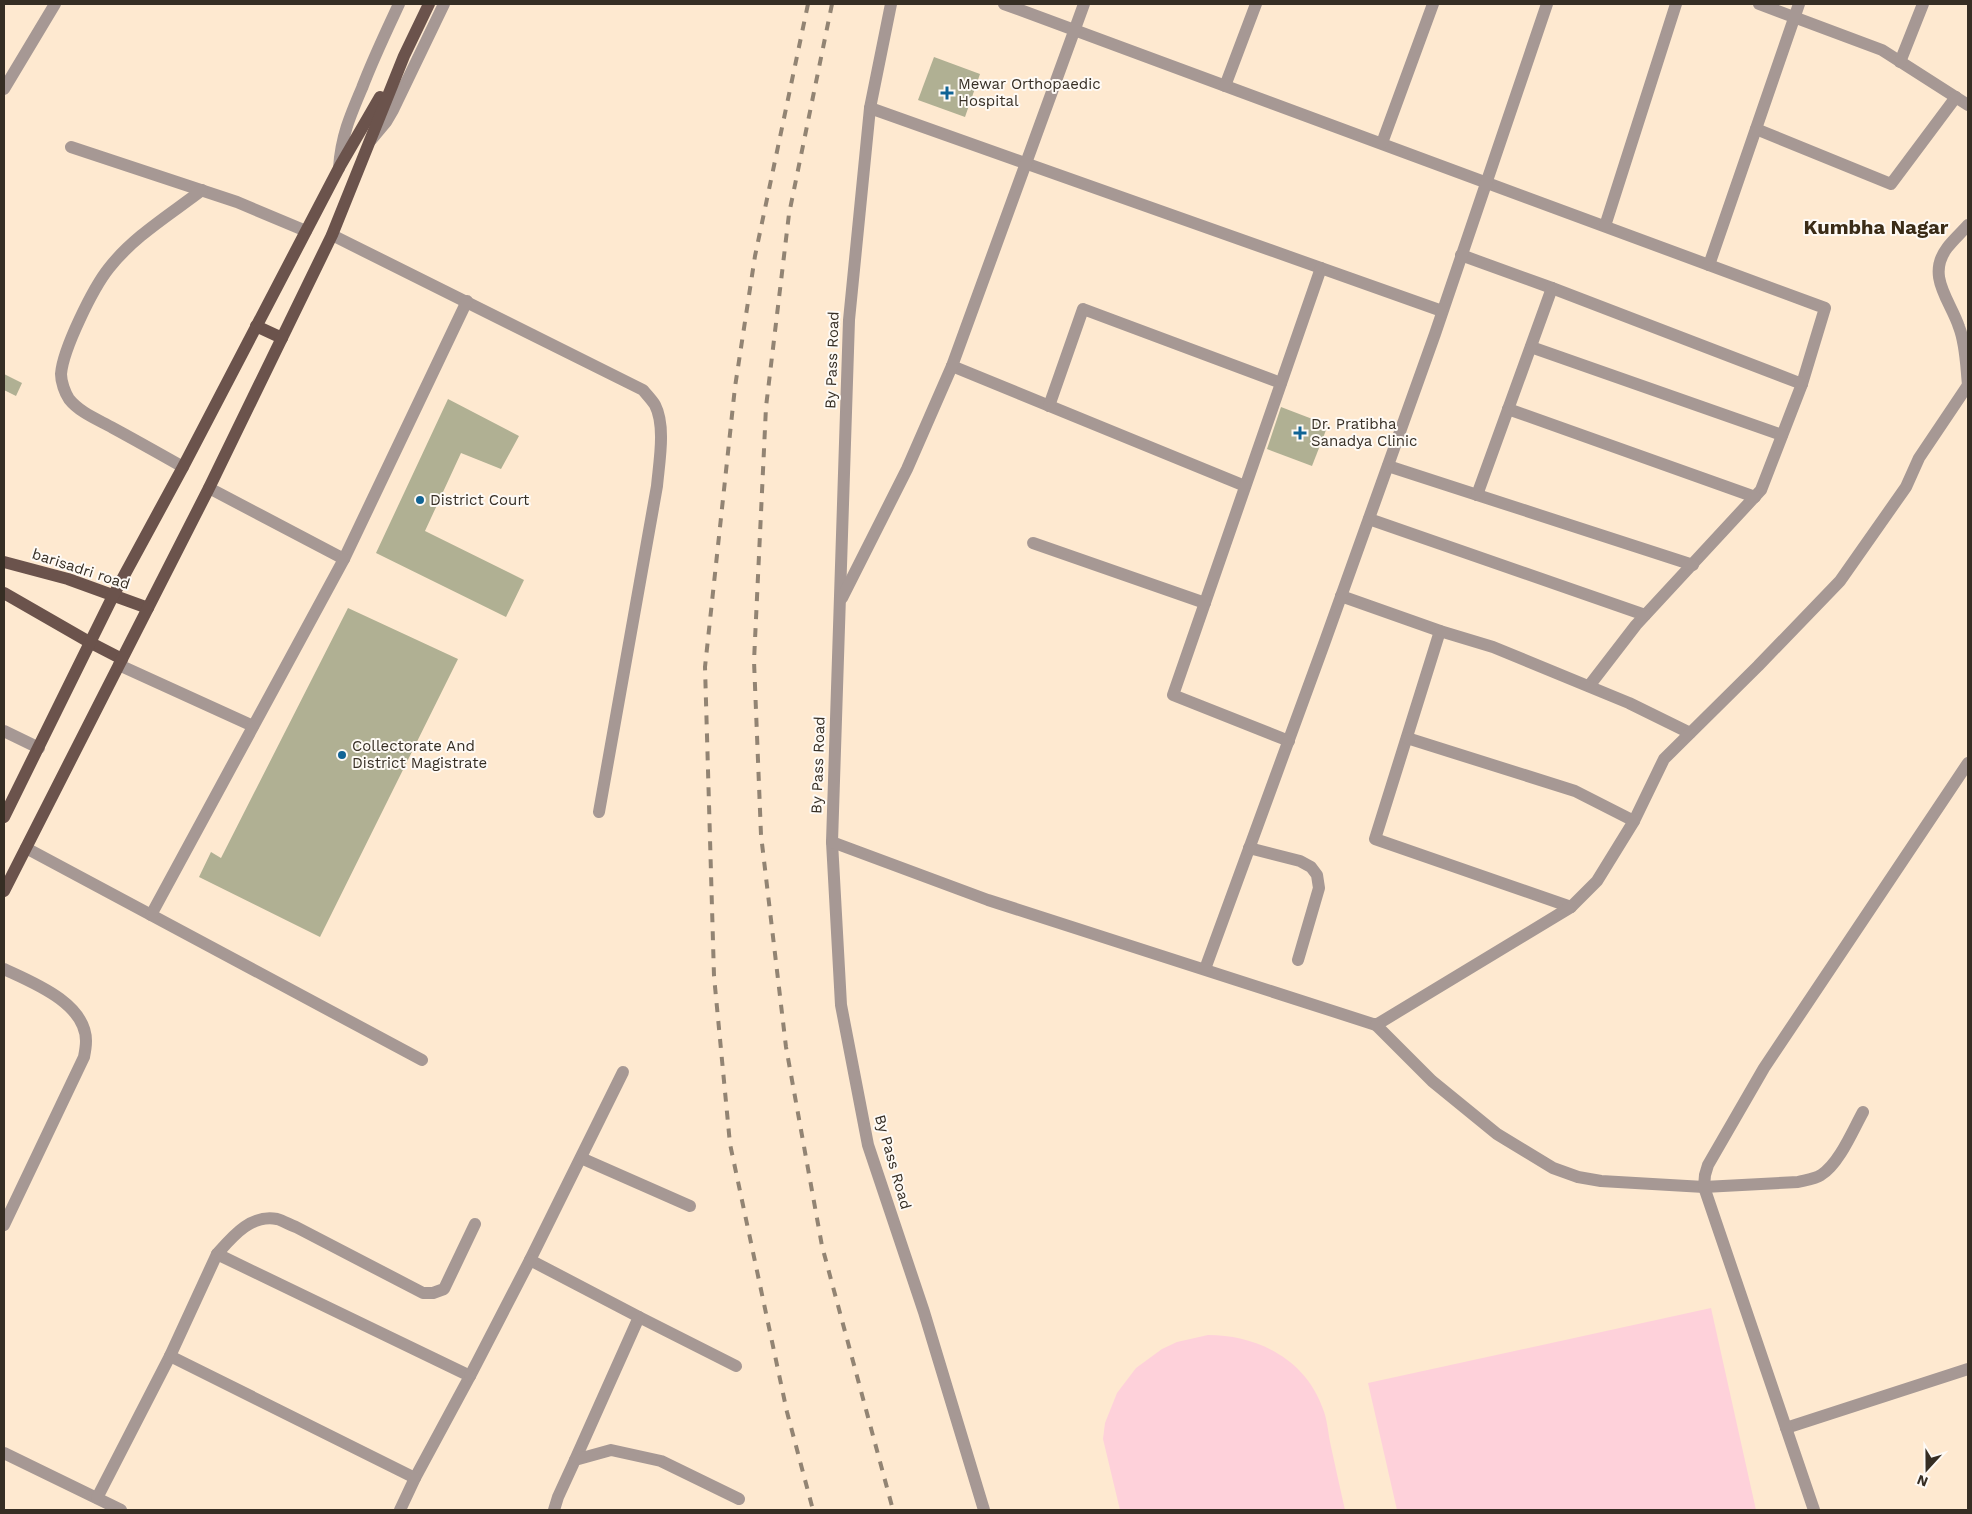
<svg xmlns="http://www.w3.org/2000/svg" width="1972" height="1514" font-family="'Work Sans',sans-serif">
<style>
.green{fill:#fed1da}
.building{fill:#b0b093}
.lines{fill:none;stroke-linecap:round;stroke-linejoin:round}
.minor{stroke:#a69894;stroke-width:12}
.major{stroke:#6b534c;stroke-width:12}
.rail{stroke:#928473;stroke-width:4;stroke-dasharray:9 9;stroke-linecap:butt}
.poi-dot{fill:#116495;stroke:#fefaf5;stroke-width:2}
.labels{text-anchor:middle;stroke-width:4;stroke-linejoin:round;paint-order:stroke}
.poi-label{font-size:15px;fill:#362e24;stroke:#fefaf5;text-anchor:start}
.street-label{font-size:15px;fill:#362e24;stroke:#fefaf5}
.district-label{font-size:20px;font-weight:bold;fill:#3b2c17;stroke:#fefaf5}
</style>
<rect width="100%" height="100%" fill="#fee9d0"/>
<g class="green">
<path d="M 1711,1308 L 1756,1510 L 1397,1510 L 1368,1383 Z"/>
<path d="M 1208,1335 C 1257,1335 1306,1359 1323,1409 C 1327,1419 1328,1431 1330,1442 C 1335,1465 1340,1488 1345,1510 L 1120,1510 L 1103,1439 L 1105,1423 L 1117,1393 L 1136,1368 L 1162,1349 L 1177,1342 Z"/>
</g>
<g class="building">
<path d="M 934,57 L 980,74 L 965,117 L 918,100 Z"/>
<path d="M 4,374 L 22,383 L 16,396 L 4,390 Z"/>
<path d="M 448,399 L 519,436 L 501,469 L 461,453 L 425,531 L 524,580 L 506,617 L 376,553 Z"/>
<path d="M 1281,407 L 1328,425 L 1312,466 L 1267,449 Z"/>
<path d="M 348,608 L 458,659 L 320,937 L 199,877 L 211,852 L 221,858 Z"/>
</g>
<g class="lines">
<g class="minor">
<path d="M 891,4 L 870,108 L 849,320 L 832,842 L 841,1005 L 868,1145 L 924,1312 L 984,1510"/>
<path d="M 1004,4 L 1825,308 L 1802,384 L 1761,490 L 1636,625 L 1589,686"/>
<path d="M 1759,4 L 1882,50 L 1968,105"/>
<path d="M 1900,62 L 1923,4"/>
<path d="M 1225,86 L 1256,4"/>
<path d="M 4,89 L 55,4"/>
<path d="M 870,108 L 1442,311"/>
<path d="M 1756,129 L 1891,184 L 1956,97"/>
<path d="M 371,140 L 386,122 L 393,110 L 444,4"/>
<path d="M 1382,143 L 1433,4"/>
<path d="M 71,147 L 237,202 L 306,231"/>
<path d="M 339,168 C 341,137 350,116 362,88 C 373,59 386,32 399,4"/>
<path d="M 1605,226 L 1676,4"/>
<path d="M 332,235 L 643,390 C 647,395 652,400 655,405 C 666,426 659,463 657,486 L 599,812"/>
<path d="M 1461,255 L 1552,288 L 1802,384"/>
<path d="M 1709,265 L 1799,4"/>
<path d="M 1531,347 L 1782,435"/>
<path d="M 952,366 L 1245,486"/>
<path d="M 1968,385 C 1966,366 1966,345 1959,327 C 1950,300 1926,276 1947,248 C 1953,240 1961,233 1968,225"/>
<path d="M 1049,406 L 1083,309 L 1281,383"/>
<path d="M 1508,409 L 1755,497"/>
<path d="M 1388,466 L 1693,565"/>
<path d="M 183,467 C 160,454 137,441 113,428 C 99,420 80,413 69,399 C 65,393 61,382 61,374 C 63,349 93,288 109,268 C 134,236 171,214 202,190"/>
<path d="M 209,488 L 344,559 L 467,301"/>
<path d="M 1477,495 L 1552,288"/>
<path d="M 1369,519 L 1645,615"/>
<path d="M 1033,543 L 1205,603"/>
<path d="M 1341,596 L 1440,631 L 1493,647 L 1629,703 L 1690,733"/>
<path d="M 842,598 L 907,469 L 952,366 L 1084,4"/>
<path d="M 1440,631 L 1375,839 L 1571,907"/>
<path d="M 119,665 L 253,726"/>
<path d="M 4,731 L 39,748"/>
<path d="M 1407,738 L 1575,791 L 1634,821"/>
<path d="M 1289,741 L 1173,695 L 1321,268"/>
<path d="M 832,842 L 988,900 L 1376,1025 L 1571,907 L 1597,881 L 1634,821 L 1664,759 L 1758,666 L 1840,581 L 1906,487 L 1919,458 L 1968,385"/>
<path d="M 26,848 L 422,1060"/>
<path d="M 1249,848 L 1300,861 L 1311,867 L 1317,875 L 1319,888 L 1298,960"/>
<path d="M 151,915 L 344,559"/>
<path d="M 4,969 C 32,982 86,1003 86,1041 C 86,1046 85,1052 84,1057 L 4,1225"/>
<path d="M 1205,969 L 1324,644 L 1435,334 L 1547,4"/>
<path d="M 1376,1025 L 1432,1081 L 1497,1134 L 1553,1168 L 1578,1177 L 1601,1181 L 1704,1187 L 1798,1182 C 1806,1180 1815,1179 1821,1175 C 1839,1164 1853,1130 1863,1112"/>
<path d="M 581,1158 L 690,1206"/>
<path d="M 217,1254 C 233,1236 251,1214 277,1219 C 284,1221 290,1225 296,1227 L 423,1293 L 433,1293 L 444,1289 L 475,1224"/>
<path d="M 530,1260 L 623,1072"/>
<path d="M 639,1317 L 736,1366"/>
<path d="M 170,1356 L 217,1254 L 470,1376 L 415,1478"/>
<path d="M 470,1376 L 530,1260 L 639,1317 L 575,1460"/>
<path d="M 1786,1428 L 1968,1369"/>
<path d="M 4,1453 L 121,1510"/>
<path d="M 97,1498 L 170,1356 L 415,1478 L 400,1510"/>
<path d="M 554,1510 L 558,1497 L 575,1460 L 611,1450 L 661,1461 L 739,1499"/>
<path d="M 1814,1510 L 1704,1187 L 1705,1175 L 1708,1165 L 1764,1068 L 1968,763"/>
</g>
<g class="major">
<path d="M 256,326 L 282,338"/>
<path d="M 4,562 L 68,579 L 148,608"/>
<path d="M 4,593 L 91,643 L 122,659"/>
<path d="M 4,817 L 113,596 L 183,467 L 340,166 L 380,97"/>
<path d="M 4,891 L 209,488 L 332,235 L 404,56 L 429,4"/>
</g>
<g class="rail">
<path d="M 808,4 L 755,256 L 735,387 L 705,667 L 714,976 L 730,1144 L 787,1412 L 813,1510"/>
<path d="M 832,4 L 789,214 L 766,407 L 754,661 L 761,835 L 786,1047 L 822,1246 L 893,1510"/>
</g>
</g>
<g class="poi-dot">
<path d="M944.5 85.5h5v5h5v5h-5v5h-5v-5h-5v-5h5z"/>
<path d="M1297.5 425.5h5v5h5v5h-5v5h-5v-5h-5v-5h5z"/>
<circle cx="420" cy="500" r="5"/>
<circle cx="342" cy="755" r="5"/>
</g>
<g class="labels">
<g class="poi-label">
<text x="958" y="89">Mewar Orthopaedic<tspan x="958" dy="17">Hospital</tspan></text>
<text x="1311" y="429">Dr. Pratibha<tspan x="1311" dy="17">Sanadya Clinic</tspan></text>
<text x="430" y="505">District Court</text>
<text x="352" y="751">Collectorate And<tspan x="352" dy="17">District Magistrate</tspan></text>
</g>
<g class="street-label">
<text transform="translate(832 360) rotate(-88)" y="5">By Pass Road</text>
<text transform="translate(81 569) rotate(18)" y="5">barisadri road</text>
<text transform="translate(818 765) rotate(-88)" y="5">By Pass Road</text>
<text transform="translate(893 1162) rotate(74)" y="5">By Pass Road</text>
</g>
<g class="district-label">
<text x="1876" y="234">Kumbha Nagar</text>
</g>
</g>
<rect width="1972" height="1514" fill="none" stroke="#362e24" stroke-width="10"/>
<g transform="translate(1927 1469) rotate(201)" stroke="#fefaf5" stroke-width="4" paint-order="stroke">
<path d="M0-4L9 19L0 12L-9 19Z" fill="#362e24"/>
<text y="-8" font-size="14" font-weight="bold" text-anchor="middle" fill="#362e24">N</text>
</g>
</svg>
